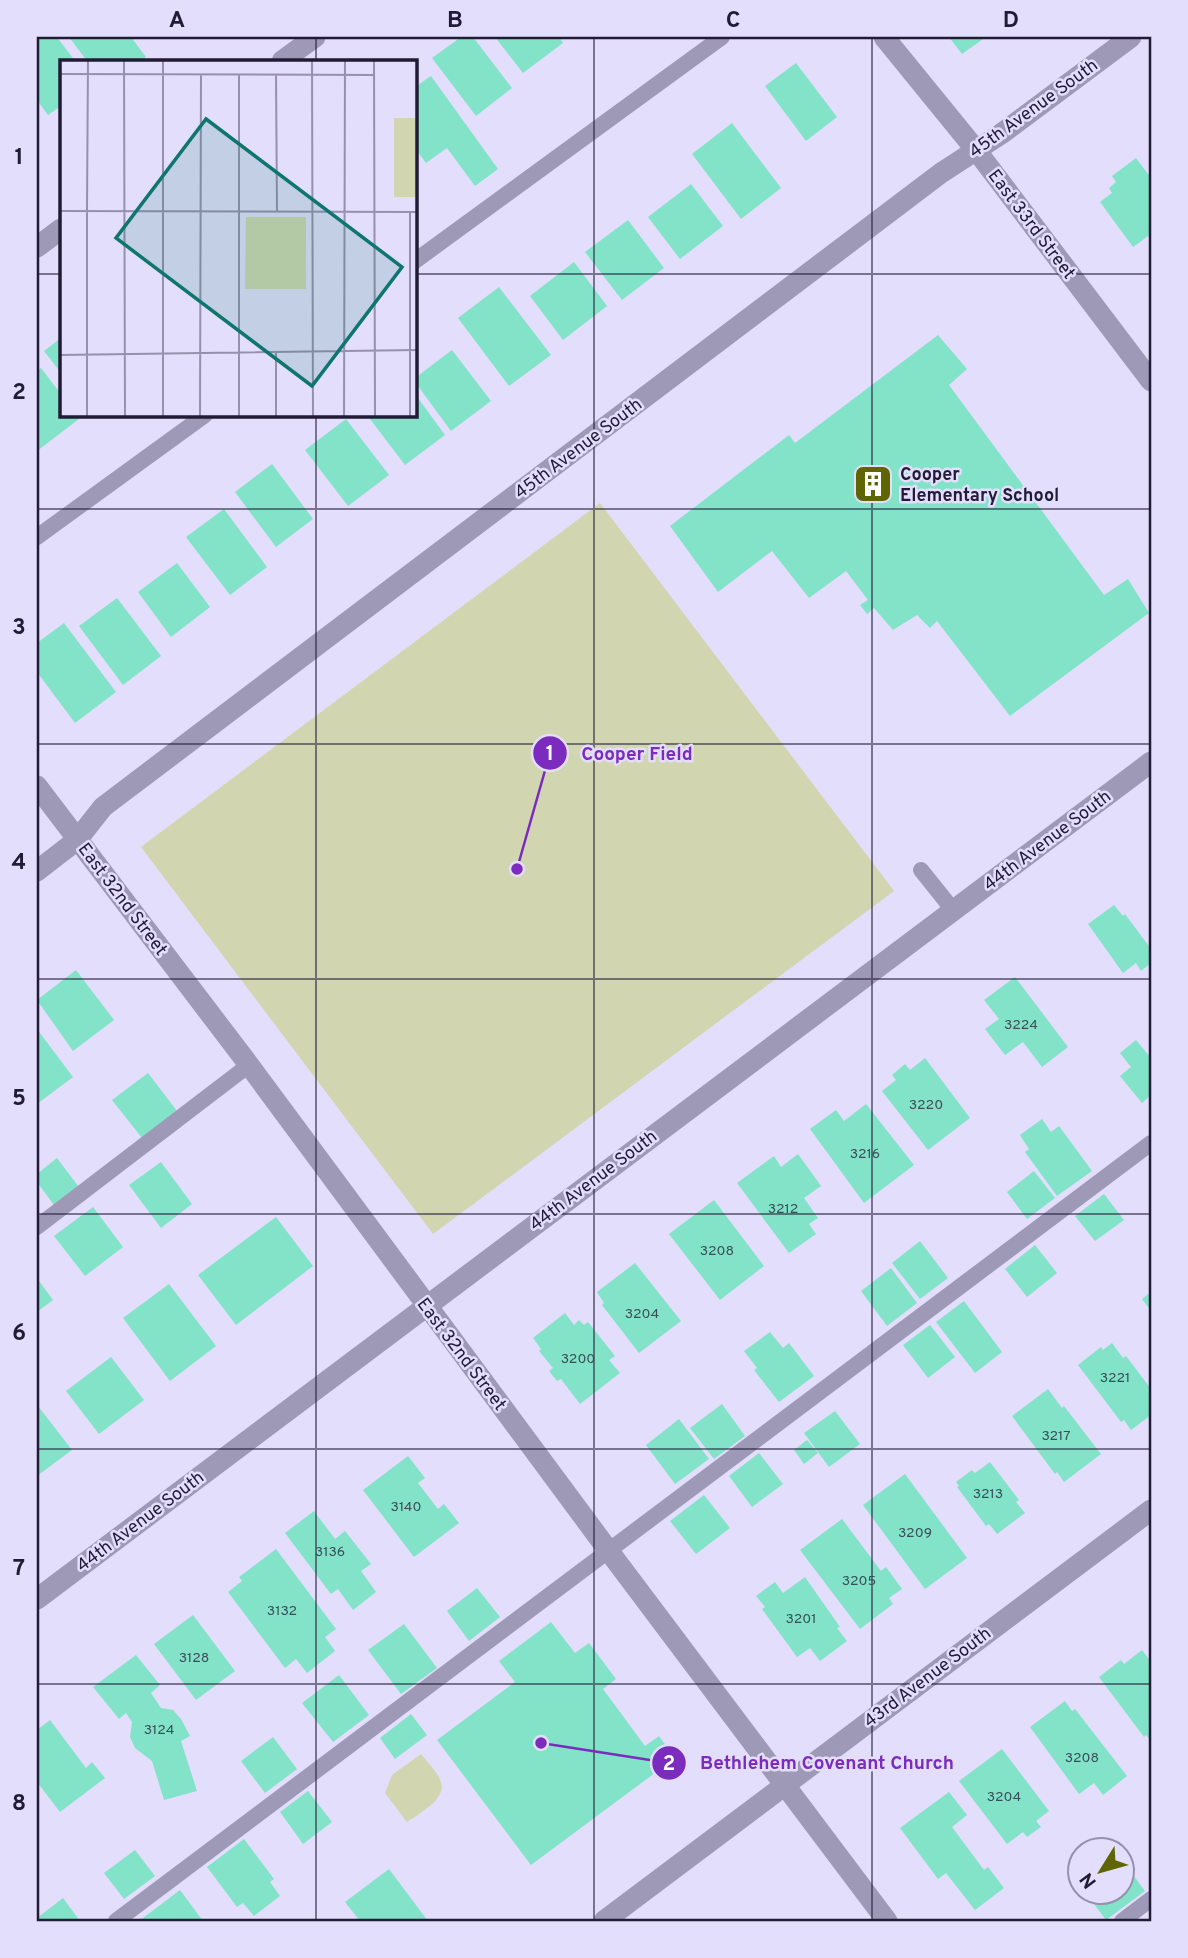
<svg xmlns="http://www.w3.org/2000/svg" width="1188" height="1958" font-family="Overpass,sans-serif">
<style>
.green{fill:#d1d6b0}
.building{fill:#83e3c8}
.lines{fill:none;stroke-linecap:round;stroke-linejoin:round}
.lane{stroke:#9f99b8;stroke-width:16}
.street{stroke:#9f99b8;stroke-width:21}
.grid{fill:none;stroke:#221b36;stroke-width:2;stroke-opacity:0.55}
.labels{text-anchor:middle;stroke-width:5;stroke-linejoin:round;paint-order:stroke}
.number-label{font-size:14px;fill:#3a4d5a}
.street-label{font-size:18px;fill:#221b36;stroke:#e3defb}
.poi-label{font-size:18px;font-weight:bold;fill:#221b36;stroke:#e3defb;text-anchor:start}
.inset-road{fill:none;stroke:#9690ac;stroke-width:2}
.view{fill:#0f766e;fill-opacity:0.15;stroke:#0f766e;stroke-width:3.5}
.inset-edge{fill:none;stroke:#221b36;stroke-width:3.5}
.leader{fill:none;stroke:#7b2cbf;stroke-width:2.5}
.callout-dot{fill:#7b2cbf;stroke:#e3defb;stroke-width:2.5}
.mark-label{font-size:21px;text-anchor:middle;font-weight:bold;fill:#fff}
.callout-label{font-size:19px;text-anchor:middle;font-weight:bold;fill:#7b2cbf;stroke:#e3defb;stroke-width:5;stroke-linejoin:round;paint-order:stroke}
.neatline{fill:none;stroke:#221b36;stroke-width:2.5}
.grid-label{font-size:23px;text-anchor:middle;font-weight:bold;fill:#221b36}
</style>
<rect width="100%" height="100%" fill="#e3defb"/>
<g class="green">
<path d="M 600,503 L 894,891 L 433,1234 L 141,847 Z"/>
<path d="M 421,1754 C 427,1762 438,1772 441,1782 C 447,1799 418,1814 407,1822 L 385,1793 L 392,1775 Z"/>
</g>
<g class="building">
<path d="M 37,37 L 57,37 L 75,61 L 61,61 L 61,106 L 48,115 L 37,100 Z"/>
<path d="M 69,37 L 131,37 L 146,57 L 140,61 L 87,61 Z"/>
<path d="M 461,37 L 473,37 L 512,88 L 476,116 L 432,58 Z"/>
<path d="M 495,37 L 559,37 L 563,43 L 523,73 Z"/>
<path d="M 949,37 L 986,37 L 962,54 Z"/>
<path d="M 796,63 L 837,117 L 806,141 L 765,86 Z"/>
<path d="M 431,76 L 498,169 L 475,186 L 447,148 L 426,163 L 415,148 L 415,87 Z"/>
<path d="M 732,123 L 781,188 L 741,219 L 692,154 Z"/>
<path d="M 1136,158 L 1151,178 L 1151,234 L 1133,247 L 1100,202 L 1112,193 L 1109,188 L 1116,182 L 1112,176 Z"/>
<path d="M 691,184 L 723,226 L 680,259 L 648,217 Z"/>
<path d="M 628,220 L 664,268 L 622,300 L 585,252 Z"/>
<path d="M 574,262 L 607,306 L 563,340 L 530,296 Z"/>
<path d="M 499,287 L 551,355 L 509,386 L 458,318 Z"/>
<path d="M 938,335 L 967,369 L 949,385 L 1104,595 L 1128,579 L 1149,613 L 1010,716 L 937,621 L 930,628 L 917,615 L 893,630 L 874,608 L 867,614 L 860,605 L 868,600 L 846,571 L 809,598 L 772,551 L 718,592 L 670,526 L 789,435 L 795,443 Z"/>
<path d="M 61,338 L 61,373 L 44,351 Z"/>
<path d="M 452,350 L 491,401 L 451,431 L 415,382 L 415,378 Z"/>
<path d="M 41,368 L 61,394 L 61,415 L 77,415 L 79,419 L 37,451 L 37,371 Z"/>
<path d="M 415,394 L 445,435 L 405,465 L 367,415 L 415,415 Z"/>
<path d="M 346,419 L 389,475 L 348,506 L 305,450 Z"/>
<path d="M 272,464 L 313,519 L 276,547 L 235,492 Z"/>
<path d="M 224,509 L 267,567 L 230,595 L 186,537 Z"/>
<path d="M 177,563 L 210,607 L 171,637 L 138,592 Z"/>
<path d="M 117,598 L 161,656 L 123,685 L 79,626 Z"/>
<path d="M 64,623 L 116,692 L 75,723 L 37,672 L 37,643 Z"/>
<path d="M 1114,905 L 1123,916 L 1125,914 L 1151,949 L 1149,953 L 1151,963 L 1141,971 L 1136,963 L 1123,973 L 1088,924 Z"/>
<path d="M 76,970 L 114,1020 L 73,1051 L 37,1000 Z"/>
<path d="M 1015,977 L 1068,1047 L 1042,1067 L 1023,1042 L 1005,1055 L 985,1029 L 999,1019 L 984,1000 Z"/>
<path d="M 37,1029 L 73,1077 L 37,1104 Z"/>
<path d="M 1136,1040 L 1151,1058 L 1151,1095 L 1142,1103 L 1120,1076 L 1131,1067 L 1120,1053 Z"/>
<path d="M 925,1058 L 970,1118 L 928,1150 L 882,1091 L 896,1080 L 892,1075 L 905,1064 L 910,1070 Z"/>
<path d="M 148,1073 L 177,1111 L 142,1138 L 112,1100 Z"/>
<path d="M 866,1104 L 914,1165 L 864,1203 L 810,1129 L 836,1110 L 844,1121 Z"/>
<path d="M 1042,1119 L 1051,1132 L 1059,1126 L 1092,1171 L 1057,1196 L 1025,1152 L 1029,1149 L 1020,1135 Z"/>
<path d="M 798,1154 L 821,1186 L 804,1198 L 818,1218 L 809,1224 L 816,1234 L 789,1253 L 737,1183 L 774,1156 L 781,1167 Z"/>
<path d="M 57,1158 L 78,1186 L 54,1205 L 37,1182 L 37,1174 Z"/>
<path d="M 161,1162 L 192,1204 L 161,1228 L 129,1185 Z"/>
<path d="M 1034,1171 L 1055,1198 L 1027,1219 L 1007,1192 Z"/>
<path d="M 1104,1194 L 1124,1220 L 1095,1241 L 1075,1216 Z"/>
<path d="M 714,1200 L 764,1266 L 720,1300 L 669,1234 Z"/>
<path d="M 93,1207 L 123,1247 L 85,1276 L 54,1236 Z"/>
<path d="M 276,1217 L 313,1266 L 236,1325 L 198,1275 Z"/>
<path d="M 920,1241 L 948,1278 L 920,1299 L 892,1263 Z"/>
<path d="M 1035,1245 L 1057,1273 L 1027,1297 L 1005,1269 Z"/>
<path d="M 635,1263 L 681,1321 L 639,1353 L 602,1305 L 604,1303 L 597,1292 Z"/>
<path d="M 891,1268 L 917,1303 L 887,1326 L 861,1291 Z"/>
<path d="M 37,1278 L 53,1300 L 37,1312 Z"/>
<path d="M 169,1284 L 216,1346 L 170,1381 L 123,1318 Z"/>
<path d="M 1151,1292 L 1151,1311 L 1142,1299 Z"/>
<path d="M 964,1301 L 1002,1352 L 975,1373 L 936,1322 Z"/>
<path d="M 565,1313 L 574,1325 L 579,1320 L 584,1325 L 588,1322 L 615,1356 L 609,1360 L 620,1373 L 580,1404 L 561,1379 L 557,1381 L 549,1371 L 553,1368 L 539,1351 L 541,1349 L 533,1338 Z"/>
<path d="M 930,1325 L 955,1357 L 928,1378 L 903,1345 Z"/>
<path d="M 770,1332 L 783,1348 L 789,1343 L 814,1376 L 779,1402 L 754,1370 L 757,1368 L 744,1351 Z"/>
<path d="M 1112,1343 L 1123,1358 L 1126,1356 L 1151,1389 L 1151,1415 L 1131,1430 L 1124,1420 L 1121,1422 L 1078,1365 L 1101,1347 L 1103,1350 Z"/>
<path d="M 111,1357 L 144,1400 L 99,1434 L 66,1391 Z"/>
<path d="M 1048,1389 L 1062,1408 L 1064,1406 L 1101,1454 L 1064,1482 L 1057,1472 L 1055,1474 L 1012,1416 Z"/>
<path d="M 722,1404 L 745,1436 L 714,1459 L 690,1428 Z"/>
<path d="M 38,1406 L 72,1450 L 37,1476 L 37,1407 Z"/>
<path d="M 835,1411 L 860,1444 L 829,1467 L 804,1433 Z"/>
<path d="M 679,1419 L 709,1459 L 675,1484 L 646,1445 Z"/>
<path d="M 807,1440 L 818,1453 L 804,1464 L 794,1450 Z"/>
<path d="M 759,1453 L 783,1484 L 752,1507 L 729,1476 Z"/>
<path d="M 408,1456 L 425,1478 L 418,1483 L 438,1509 L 444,1504 L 459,1523 L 414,1557 L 363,1490 Z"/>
<path d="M 990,1462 L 1019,1500 L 1016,1502 L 1025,1513 L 997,1534 L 989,1524 L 986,1526 L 957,1487 L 959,1486 L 956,1482 L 972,1470 L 975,1473 Z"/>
<path d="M 905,1474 L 967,1558 L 925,1589 L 863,1505 Z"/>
<path d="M 704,1495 L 730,1528 L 696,1554 L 670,1521 Z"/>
<path d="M 314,1511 L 335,1539 L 345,1531 L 371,1564 L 361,1571 L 376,1592 L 353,1610 L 338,1589 L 331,1594 L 285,1533 Z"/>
<path d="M 842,1519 L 881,1571 L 886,1567 L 902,1589 L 889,1598 L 893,1604 L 860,1629 L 800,1550 Z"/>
<path d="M 276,1549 L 336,1629 L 325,1637 L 335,1651 L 307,1673 L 296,1659 L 285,1668 L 228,1592 L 242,1581 L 239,1577 Z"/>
<path d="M 805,1577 L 840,1627 L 837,1628 L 847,1641 L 820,1661 L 810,1648 L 797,1657 L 762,1609 L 765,1607 L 756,1596 L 775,1582 L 783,1593 Z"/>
<path d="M 477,1588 L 500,1617 L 469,1641 L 447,1611 Z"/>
<path d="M 193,1615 L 235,1671 L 196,1700 L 154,1644 Z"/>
<path d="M 551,1622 L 575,1653 L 589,1643 L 616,1679 L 603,1689 L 645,1746 L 659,1736 L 675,1758 L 531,1865 L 437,1740 L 515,1682 L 499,1661 Z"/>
<path d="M 404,1624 L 437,1668 L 401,1694 L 368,1650 Z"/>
<path d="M 1142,1650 L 1151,1662 L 1151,1741 L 1146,1735 L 1144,1737 L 1099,1677 L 1121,1660 L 1124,1664 Z"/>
<path d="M 136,1655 L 160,1685 L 151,1693 L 161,1708 L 173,1710 L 181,1719 L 190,1736 L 181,1741 L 197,1791 L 164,1800 L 152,1761 L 135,1748 L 130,1737 L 132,1722 L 126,1713 L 119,1719 L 93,1687 Z"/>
<path d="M 339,1675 L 369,1715 L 333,1742 L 302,1703 Z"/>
<path d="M 1065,1701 L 1072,1711 L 1075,1709 L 1127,1776 L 1103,1795 L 1094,1783 L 1079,1794 L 1030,1727 Z"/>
<path d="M 411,1714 L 427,1735 L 395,1759 L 380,1738 Z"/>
<path d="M 50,1720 L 86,1768 L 92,1762 L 105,1778 L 60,1812 L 37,1782 L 37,1730 Z"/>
<path d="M 273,1737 L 297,1769 L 265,1793 L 241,1761 Z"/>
<path d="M 1002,1749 L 1049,1811 L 1036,1821 L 1041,1827 L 1027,1837 L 1023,1832 L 1007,1844 L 959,1781 Z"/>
<path d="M 308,1791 L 332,1822 L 303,1844 L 280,1812 Z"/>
<path d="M 949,1792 L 967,1815 L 952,1827 L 984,1870 L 988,1867 L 1004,1888 L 975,1910 L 946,1873 L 938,1879 L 900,1828 Z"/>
<path d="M 244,1839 L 274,1879 L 270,1882 L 280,1896 L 254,1916 L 243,1903 L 237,1907 L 207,1867 Z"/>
<path d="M 135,1850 L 155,1876 L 124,1899 L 104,1873 Z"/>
<path d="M 1122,1860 L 1145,1891 L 1106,1920 L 1085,1892 L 1122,1892 Z"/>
<path d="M 389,1869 L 428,1921 L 360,1921 L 345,1902 Z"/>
<path d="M 180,1890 L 203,1921 L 139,1921 Z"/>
<path d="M 63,1898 L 80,1921 L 37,1921 L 37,1918 Z"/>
</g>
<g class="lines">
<g class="lane">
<path d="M 415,261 L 722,37"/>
<path d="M 37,537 L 205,415"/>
<path d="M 921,870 L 953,910"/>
<path d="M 37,1227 L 249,1065"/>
<path d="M 116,1921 L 1151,1143"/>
<path d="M 1122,1921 L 1151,1899"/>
</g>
<g class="street">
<path d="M 884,37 L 976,150 L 1151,381"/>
<path d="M 282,61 L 315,37"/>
<path d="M 37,247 L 61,229"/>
<path d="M 37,786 L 249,1065 L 608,1550 L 887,1921"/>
<path d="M 37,871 L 77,840 L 103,807 L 941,173 L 1001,134 L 1131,37"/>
<path d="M 37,1599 L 1151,762"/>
<path d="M 604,1921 L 1151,1510"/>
</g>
</g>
<path class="grid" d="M 316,37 L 316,61M 594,37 L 594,1921M 872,37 L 872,1921M 37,274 L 61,274M 415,274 L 1151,274M 316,415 L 316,1921M 37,509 L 1151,509M 37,744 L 1151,744M 37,979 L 1151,979M 37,1214 L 1151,1214M 37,1449 L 1151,1449M 37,1684 L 1151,1684"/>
<defs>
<symbol id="building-square" viewBox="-11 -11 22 22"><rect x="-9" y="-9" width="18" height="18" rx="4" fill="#5f6502" stroke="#e3defb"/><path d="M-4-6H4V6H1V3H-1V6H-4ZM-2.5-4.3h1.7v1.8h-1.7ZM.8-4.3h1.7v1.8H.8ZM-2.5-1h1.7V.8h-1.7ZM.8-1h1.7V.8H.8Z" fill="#fff"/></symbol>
</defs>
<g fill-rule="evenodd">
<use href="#building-square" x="851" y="462" width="44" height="44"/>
</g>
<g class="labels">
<g class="number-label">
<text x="1021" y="1029">3224</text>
<text x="926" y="1109">3220</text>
<text x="865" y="1158">3216</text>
<text x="783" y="1213">3212</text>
<text x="717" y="1255">3208</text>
<text x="642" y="1318">3204</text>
<text x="578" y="1363">3200</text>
<text x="1115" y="1382">3221</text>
<text x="1056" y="1440">3217</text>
<text x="988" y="1498">3213</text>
<text x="406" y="1511">3140</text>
<text x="915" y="1537">3209</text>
<text x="330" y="1556">3136</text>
<text x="859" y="1585">3205</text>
<text x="282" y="1615">3132</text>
<text x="801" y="1623">3201</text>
<text x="194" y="1662">3128</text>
<text x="159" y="1734">3124</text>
<text x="1082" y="1762">3208</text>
<text x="1004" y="1801">3204</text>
</g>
<g class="street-label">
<text transform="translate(1033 108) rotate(-36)" y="6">45th Avenue South</text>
<text transform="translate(1032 224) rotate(53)" y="6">East 33rd Street</text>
<text transform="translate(578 448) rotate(-37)" y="6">45th Avenue South</text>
<text transform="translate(1047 840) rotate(-37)" y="6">44th Avenue South</text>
<text transform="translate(123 899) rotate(53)" y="6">East 32nd Street</text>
<text transform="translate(593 1180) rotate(-37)" y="6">44th Avenue South</text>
<text transform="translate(462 1354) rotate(53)" y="6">East 32nd Street</text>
<text transform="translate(140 1521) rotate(-37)" y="6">44th Avenue South</text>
<text transform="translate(927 1677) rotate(-37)" y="6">43rd Avenue South</text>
</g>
<g class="poi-label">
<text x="900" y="480">Cooper<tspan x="900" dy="21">Elementary School</tspan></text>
</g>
</g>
<g transform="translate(60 60)">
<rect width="357" height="357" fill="#e3defb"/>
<path d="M 334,58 L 357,58 L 357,137 L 334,137 ZM 186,157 L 246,157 L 246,229 L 185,229 Z" fill="#d1d6b0"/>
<path class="inset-road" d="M 64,0 L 65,357M 252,0 L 253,357M 314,0 L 315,357M 0,14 L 314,15M 216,14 L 217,151M 27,142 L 27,147 L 28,0M 27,147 L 27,304 L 27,299M 0,151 L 357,152M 0,295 L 357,290M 27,357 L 27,304M 103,357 L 103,0M 140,357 L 141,14M 179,357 L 179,14M 216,357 L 216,293M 284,357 L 285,0M 350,357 L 350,152"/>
<path class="view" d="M 146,59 L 342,207 L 252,326 L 56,178 Z"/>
<rect width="357" height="357" class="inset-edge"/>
</g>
<path class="leader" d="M517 869L550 753M541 1743L669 1763"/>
<g class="callout-dot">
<circle cx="517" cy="869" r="7"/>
<circle cx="541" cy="1743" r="7"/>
<circle cx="550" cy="753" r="18"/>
<circle cx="669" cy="1763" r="18"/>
</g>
<g class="mark-label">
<text x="550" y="760">1</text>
<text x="669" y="1770">2</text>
</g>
<g class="callout-label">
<text x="637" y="760">Cooper Field</text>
<text x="827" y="1769">Bethlehem Covenant Church</text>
</g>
<rect width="1188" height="1958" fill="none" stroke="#e3defb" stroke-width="77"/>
<g transform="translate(1101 1871) rotate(233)"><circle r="33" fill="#e3defb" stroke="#9690ac" stroke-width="2"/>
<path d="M0-5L12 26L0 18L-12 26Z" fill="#5f6502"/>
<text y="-10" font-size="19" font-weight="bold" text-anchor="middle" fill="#221b36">N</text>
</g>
<rect x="38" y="38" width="1112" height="1882" class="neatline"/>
<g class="grid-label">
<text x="177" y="27">A</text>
<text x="455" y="27">B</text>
<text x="733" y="27">C</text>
<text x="1011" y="27">D</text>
<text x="19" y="164">1</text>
<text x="19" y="399">2</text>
<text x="19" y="634">3</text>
<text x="19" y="869">4</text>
<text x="19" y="1105">5</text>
<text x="19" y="1340">6</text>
<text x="19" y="1575">7</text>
<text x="19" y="1810">8</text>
</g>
</svg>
